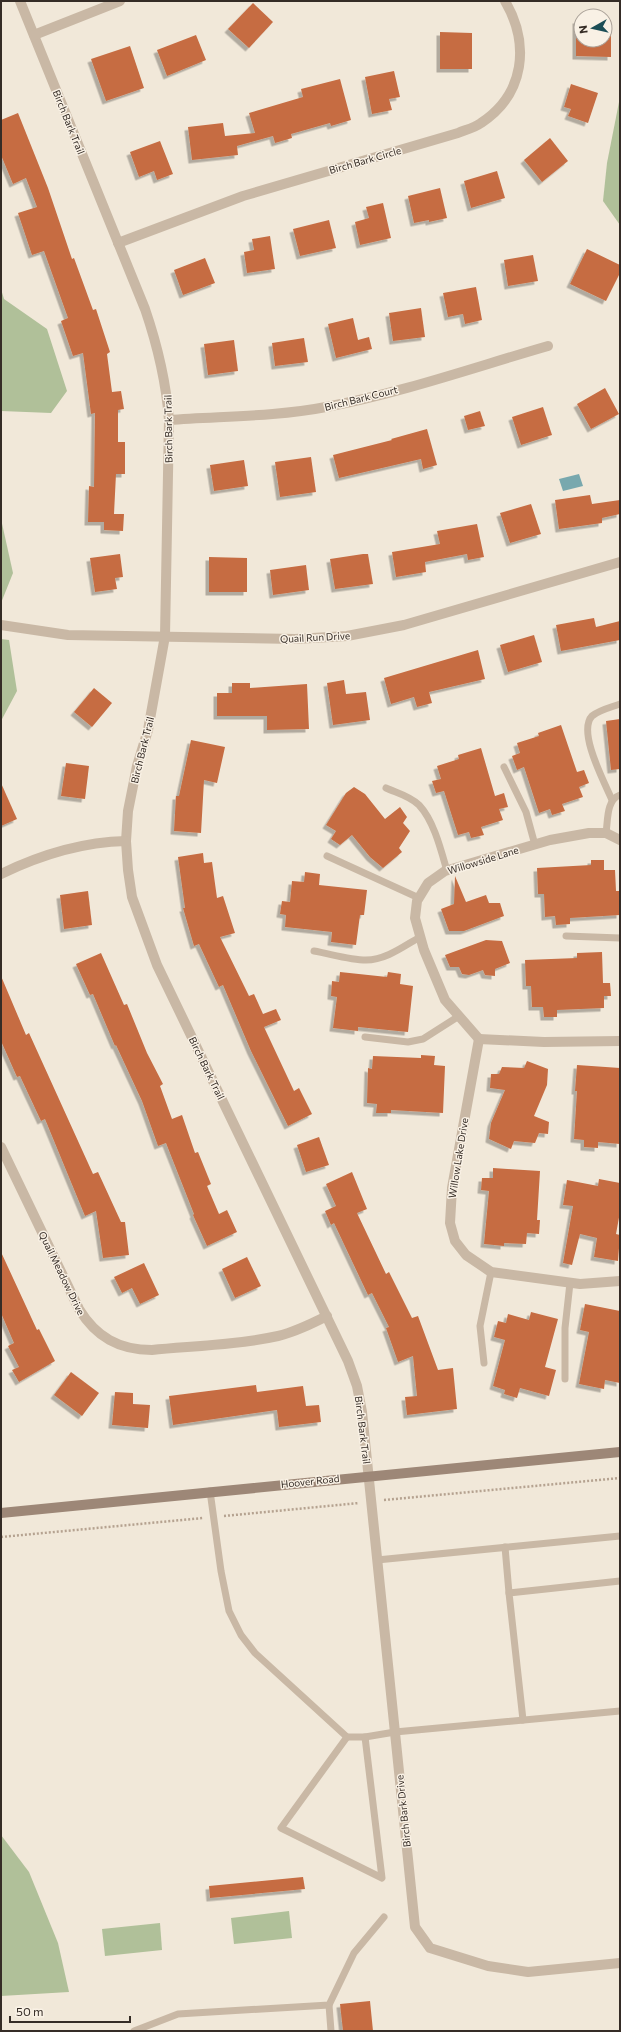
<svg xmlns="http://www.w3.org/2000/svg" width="621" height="2032" font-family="Commissioner,sans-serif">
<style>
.green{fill:#b0c099}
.water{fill:#78a8ae}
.building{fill:#c66c42;filter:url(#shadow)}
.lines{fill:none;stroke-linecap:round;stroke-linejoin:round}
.path{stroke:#b5a290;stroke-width:2.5;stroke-dasharray:2 2;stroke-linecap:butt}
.service{stroke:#c9b8a5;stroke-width:7}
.minor{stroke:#c9b8a5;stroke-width:10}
.secondary{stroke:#9d8777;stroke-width:10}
.labels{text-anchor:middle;stroke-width:3;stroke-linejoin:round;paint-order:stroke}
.street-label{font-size:10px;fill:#352c26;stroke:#f9f1e5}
</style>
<defs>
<filter id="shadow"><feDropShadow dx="-3.5" dy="3.5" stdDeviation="0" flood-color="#0004"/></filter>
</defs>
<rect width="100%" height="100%" fill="#f1e8d9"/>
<g class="green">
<path d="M 620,97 L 620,225 L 603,201 L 607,163 Z"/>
<path d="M 1,289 L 4,299 L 47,329 L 67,391 L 51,413 L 1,411 Z"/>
<path d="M 1,519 L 13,573 L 1,603 Z"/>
<path d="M 1,639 L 9,640 L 17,691 L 1,721 Z"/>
<path d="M 1,1835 L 29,1872 L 58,1943 L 69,1992 L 1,1996 Z"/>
<path d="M 289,1911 L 292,1938 L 234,1944 L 231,1918 Z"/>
<path d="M 160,1923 L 162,1950 L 105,1956 L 102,1929 Z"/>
</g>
<path class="water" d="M 579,474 L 583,486 L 563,491 L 559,479 Z"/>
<g class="building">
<path d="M 253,3 L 273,22 L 249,48 L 228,29 Z"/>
<path d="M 576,20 L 581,20 L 581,40 L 605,40 L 605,20 L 611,20 L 611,57 L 576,56 Z"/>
<path d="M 440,32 L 472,33 L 472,69 L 440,69 Z"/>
<path d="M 196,35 L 206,60 L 167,76 L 157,50 Z"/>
<path d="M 130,46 L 144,88 L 106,101 L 91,59 Z"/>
<path d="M 394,71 L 400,97 L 389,99 L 392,110 L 372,114 L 365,77 Z"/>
<path d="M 340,79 L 351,120 L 331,126 L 330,123 L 291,134 L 292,138 L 275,143 L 273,136 L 237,146 L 238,155 L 192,160 L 188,127 L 223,123 L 225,136 L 255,133 L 249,113 L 303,97 L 301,89 Z"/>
<path d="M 571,84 L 598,93 L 588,123 L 568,116 L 571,109 L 564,107 Z"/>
<path d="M 18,113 L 48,188 L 72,259 L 74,258 L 93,310 L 96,309 L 110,352 L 107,354 L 112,392 L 121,391 L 124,409 L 118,410 L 118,442 L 125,442 L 125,474 L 116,474 L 114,514 L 124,514 L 123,531 L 104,530 L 104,522 L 88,522 L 89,486 L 94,487 L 95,413 L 91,414 L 83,353 L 73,356 L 61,321 L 68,318 L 44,251 L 32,255 L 18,213 L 37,207 L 26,178 L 13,184 L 1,155 L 1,120 Z"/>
<path d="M 550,138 L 568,161 L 542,182 L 524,160 Z"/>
<path d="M 160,141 L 173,174 L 157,180 L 154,171 L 139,177 L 130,152 Z"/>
<path d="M 497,171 L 505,198 L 471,208 L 464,181 Z"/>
<path d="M 440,188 L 447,218 L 429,222 L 429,220 L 414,223 L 408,196 Z"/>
<path d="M 383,203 L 391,238 L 360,245 L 355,222 L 369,218 L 366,207 Z"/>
<path d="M 329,220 L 336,248 L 300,256 L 293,229 Z"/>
<path d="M 270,236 L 275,269 L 247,273 L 244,252 L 254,250 L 252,239 Z"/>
<path d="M 587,249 L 620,265 L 620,273 L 606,301 L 570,284 Z"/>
<path d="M 533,255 L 538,281 L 508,286 L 504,260 Z"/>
<path d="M 205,258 L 215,283 L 183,295 L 174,270 Z"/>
<path d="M 476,287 L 482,320 L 465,324 L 463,314 L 448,317 L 443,293 Z"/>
<path d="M 421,308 L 425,337 L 393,341 L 389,313 Z"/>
<path d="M 353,318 L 358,340 L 369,337 L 372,349 L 336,358 L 328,324 Z"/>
<path d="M 304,338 L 308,362 L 275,366 L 272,343 Z"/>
<path d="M 234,340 L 238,371 L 208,375 L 204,344 Z"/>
<path d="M 605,388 L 619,414 L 591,429 L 577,404 Z"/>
<path d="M 543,407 L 552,435 L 521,445 L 512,417 Z"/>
<path d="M 480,411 L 485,426 L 468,430 L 464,416 Z"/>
<path d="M 427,429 L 437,465 L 423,469 L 421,459 L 339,478 L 333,455 L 392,440 L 391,439 Z"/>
<path d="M 311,457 L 316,492 L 280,497 L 275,462 Z"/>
<path d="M 244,460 L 248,486 L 214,491 L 210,465 Z"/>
<path d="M 590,495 L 592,504 L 620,500 L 620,514 L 602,518 L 602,523 L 559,529 L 555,500 Z"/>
<path d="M 531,504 L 541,534 L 510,543 L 500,513 Z"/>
<path d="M 477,524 L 484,557 L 468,560 L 467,554 L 425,562 L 426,572 L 396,577 L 392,552 L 440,544 L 437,531 Z"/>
<path d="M 120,554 L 123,577 L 115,578 L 117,589 L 95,592 L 90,558 Z"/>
<path d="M 363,554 L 368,554 L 373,584 L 335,589 L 330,559 Z"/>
<path d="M 209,557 L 247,558 L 247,592 L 209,592 Z"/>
<path d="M 306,565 L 309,590 L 273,595 L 270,570 Z"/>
<path d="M 594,618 L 596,627 L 620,621 L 620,640 L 561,651 L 556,625 Z"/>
<path d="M 534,635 L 542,662 L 508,672 L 500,645 Z"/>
<path d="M 478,650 L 485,679 L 429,692 L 432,703 L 417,707 L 414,697 L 391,704 L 384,678 Z"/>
<path d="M 344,680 L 346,694 L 366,692 L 370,720 L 333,725 L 327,683 Z"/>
<path d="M 232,683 L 250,683 L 250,688 L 307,684 L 309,729 L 267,730 L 267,716 L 217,716 L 217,693 L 232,693 Z"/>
<path d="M 94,688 L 112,703 L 92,727 L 74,712 Z"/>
<path d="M 620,719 L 620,769 L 611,770 L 606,721 Z"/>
<path d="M 561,725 L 577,772 L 584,770 L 589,783 L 579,787 L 583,797 L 562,804 L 565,811 L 552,815 L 550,809 L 539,813 L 524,767 L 517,770 L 512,756 L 520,753 L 517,743 L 539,736 L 538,733 Z"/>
<path d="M 191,740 L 225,747 L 217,783 L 204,780 L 201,833 L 174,831 L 176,796 L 179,796 Z"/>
<path d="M 481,748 L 495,796 L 504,793 L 508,807 L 499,809 L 503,820 L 481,827 L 484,835 L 471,838 L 469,832 L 458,835 L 444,791 L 436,793 L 432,781 L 441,779 L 437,766 L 459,759 L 458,755 Z"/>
<path d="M 66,763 L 89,766 L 85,799 L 61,796 Z"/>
<path d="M 1,783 L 17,819 L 1,826 Z"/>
<path d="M 354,787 L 365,794 L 385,819 L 400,807 L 407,817 L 403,823 L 410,831 L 399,848 L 402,852 L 383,868 L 370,857 L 352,835 L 340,845 L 331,839 L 336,831 L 326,825 L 346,793 Z"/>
<path d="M 203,853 L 204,863 L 212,862 L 217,898 L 223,896 L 235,933 L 220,937 L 249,996 L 254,994 L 263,1014 L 276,1009 L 281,1020 L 264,1027 L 294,1091 L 299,1088 L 312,1114 L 288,1126 L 251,1051 L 223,985 L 219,987 L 199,944 L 194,946 L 183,908 L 185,908 L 178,857 Z"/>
<path d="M 591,860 L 604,860 L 604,870 L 615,870 L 616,891 L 620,891 L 620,915 L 570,918 L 570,924 L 556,925 L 555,916 L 545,917 L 544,894 L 538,894 L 537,868 L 591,865 Z"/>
<path d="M 305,872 L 320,874 L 319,885 L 367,890 L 364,915 L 360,915 L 356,945 L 331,942 L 332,932 L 285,927 L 286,915 L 280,914 L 282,901 L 290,902 L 292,881 L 304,882 Z"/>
<path d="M 455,876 L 466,902 L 486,895 L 489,903 L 500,903 L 504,916 L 464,931 L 449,931 L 441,909 L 454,904 Z"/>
<path d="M 88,891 L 92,925 L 64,929 L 60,895 Z"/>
<path d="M 486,940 L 502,941 L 510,963 L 495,969 L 495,976 L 485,975 L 483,970 L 469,975 L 462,974 L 459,967 L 450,967 L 445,955 Z"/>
<path d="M 602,952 L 603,983 L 610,983 L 611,996 L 604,996 L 604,1008 L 557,1010 L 557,1017 L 544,1017 L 543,1007 L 532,1007 L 531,986 L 526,986 L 525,960 L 577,958 L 577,953 Z"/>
<path d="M 101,953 L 124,1005 L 127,1004 L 147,1053 L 163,1084 L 160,1086 L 172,1119 L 182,1115 L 195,1153 L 198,1152 L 211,1184 L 207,1186 L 219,1214 L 227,1210 L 237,1232 L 207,1246 L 193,1215 L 194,1214 L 166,1143 L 158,1146 L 142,1101 L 116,1045 L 115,1046 L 93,994 L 90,995 L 76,964 Z"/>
<path d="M 340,972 L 387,977 L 388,972 L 401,974 L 400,984 L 413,986 L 408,1032 L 358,1027 L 358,1031 L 333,1028 L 337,997 L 331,996 L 332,981 L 339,982 Z"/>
<path d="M 1,976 L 26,1035 L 29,1033 L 93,1174 L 98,1172 L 121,1222 L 125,1222 L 129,1255 L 103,1258 L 96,1211 L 85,1216 L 45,1119 L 41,1121 L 20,1076 L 17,1077 L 1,1041 Z"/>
<path d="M 421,1055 L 435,1056 L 434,1065 L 445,1066 L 443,1113 L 391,1110 L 391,1113 L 376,1113 L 377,1104 L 367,1103 L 368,1068 L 372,1069 L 373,1056 L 421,1058 Z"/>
<path d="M 527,1061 L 548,1069 L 547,1085 L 534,1116 L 549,1122 L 548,1134 L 539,1133 L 535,1143 L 514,1141 L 511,1149 L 489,1139 L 491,1123 L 505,1090 L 490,1088 L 491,1074 L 499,1074 L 502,1067 L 524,1068 Z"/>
<path d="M 577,1065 L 620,1068 L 620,1144 L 598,1142 L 598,1148 L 584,1147 L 584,1140 L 574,1139 L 577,1091 L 575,1091 Z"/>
<path d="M 319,1137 L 329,1165 L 306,1172 L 297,1145 Z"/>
<path d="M 493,1168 L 540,1171 L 537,1220 L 540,1220 L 539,1234 L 527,1233 L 526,1244 L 504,1243 L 504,1246 L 484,1244 L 489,1191 L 481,1190 L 482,1178 L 493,1178 Z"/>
<path d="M 352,1172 L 367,1209 L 357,1213 L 386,1274 L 389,1272 L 412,1318 L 418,1316 L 438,1370 L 453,1368 L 457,1409 L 407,1415 L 405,1397 L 417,1396 L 413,1356 L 398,1362 L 386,1328 L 389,1327 L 372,1293 L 368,1295 L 334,1223 L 331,1225 L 325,1211 L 336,1206 L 326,1184 Z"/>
<path d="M 599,1179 L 620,1183 L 620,1212 L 616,1234 L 620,1235 L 618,1261 L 594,1257 L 597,1238 L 580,1234 L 572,1265 L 563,1263 L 573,1206 L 563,1205 L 567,1180 L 598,1186 Z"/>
<path d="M 1,1252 L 37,1330 L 39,1329 L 55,1361 L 19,1382 L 12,1370 L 19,1367 L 8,1346 L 14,1343 L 1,1313 Z"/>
<path d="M 247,1257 L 261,1286 L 235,1298 L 222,1269 Z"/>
<path d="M 144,1263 L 159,1295 L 140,1304 L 132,1288 L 122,1293 L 114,1277 Z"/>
<path d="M 585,1304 L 620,1311 L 620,1383 L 605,1380 L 604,1389 L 579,1384 L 589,1332 L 580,1330 Z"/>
<path d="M 531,1312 L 558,1319 L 545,1367 L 556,1370 L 549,1396 L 520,1388 L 517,1398 L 504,1394 L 505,1390 L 493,1386 L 505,1340 L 494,1337 L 498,1321 L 506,1323 L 508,1314 L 529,1320 Z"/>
<path d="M 71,1372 L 99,1393 L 82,1416 L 54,1395 Z"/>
<path d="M 256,1385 L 257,1392 L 303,1386 L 306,1406 L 319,1405 L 321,1422 L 279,1427 L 277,1410 L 173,1425 L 169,1396 Z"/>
<path d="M 115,1392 L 133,1393 L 133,1404 L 150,1405 L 148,1428 L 112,1425 Z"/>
<path d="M 303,1877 L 305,1889 L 210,1898 L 209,1886 Z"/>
<path d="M 370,2001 L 373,2031 L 343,2031 L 340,2004 Z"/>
</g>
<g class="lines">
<g class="path">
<path d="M 384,1500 L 620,1478"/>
<path d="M 224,1516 L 359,1503"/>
<path d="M 1,1537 L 203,1518"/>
</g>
<g class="service">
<path d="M 504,767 L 526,812 L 535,845"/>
<path d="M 386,788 C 397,793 410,796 419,805 C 434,821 441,850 447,871"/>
<path d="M 612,800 C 605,783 577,732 592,716 C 599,710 612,707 620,704"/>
<path d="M 606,833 C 608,821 606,800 620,795"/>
<path d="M 327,856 L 419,898"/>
<path d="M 566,936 L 620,938"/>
<path d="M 314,951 C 331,954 350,960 366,960 C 386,960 404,946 420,937"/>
<path d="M 365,1037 L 408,1042 L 423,1039 L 459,1016"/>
<path d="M 484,1363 L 480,1326 L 491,1272"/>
<path d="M 565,1379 L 565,1328 L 570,1283"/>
<path d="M 210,1491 L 221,1571 L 229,1611 L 241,1635 L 255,1653 L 347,1737 L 365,1737 L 395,1732 L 620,1711"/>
<path d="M 505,1547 L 509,1593"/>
<path d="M 377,1560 L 620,1536"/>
<path d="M 523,1720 L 509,1593 L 620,1581"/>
<path d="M 347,1737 L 281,1828 L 382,1878 L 365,1737"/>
<path d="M 329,2005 L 331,2031"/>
<path d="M 134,2031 L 178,2014 L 329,2005 L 354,1953 L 384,1917"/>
</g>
<g class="minor">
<path d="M 20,1 L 145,309 C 158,347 166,380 169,420 L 165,636 L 148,730 L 137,766 L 128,811 L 126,841 L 128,870 L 132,897 L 157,965 L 348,1361 L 357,1386 L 362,1412 L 415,1927 L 430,1948 L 488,1966 L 528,1972 L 620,1963"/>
<path d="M 34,35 L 120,1"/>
<path d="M 118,243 L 243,196 L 458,133 C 465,130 474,128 481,123 C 525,94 530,44 505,1"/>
<path d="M 169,420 C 221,416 275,417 326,407 C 401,393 475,367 548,346"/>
<path d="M 1,625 L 68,635 L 295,639 L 347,636 L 404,625 L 620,562"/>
<path d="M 1,874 C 40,855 83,842 126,841"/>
<path d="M 479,1039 L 452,1188 L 450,1223 L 455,1241 L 466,1255 L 491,1272 L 580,1284 L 620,1281"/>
<path d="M 479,1039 L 445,1000 L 424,950 L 415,918 L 417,901 L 428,883 L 445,871 L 550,840 L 589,833 L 606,833 L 620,840"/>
<path d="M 479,1039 L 544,1042 L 620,1041"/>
<path d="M 1,1147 L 79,1309 C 96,1337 119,1350 152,1350 C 193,1346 237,1345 278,1336 C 295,1332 311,1324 327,1316"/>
</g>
<path class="secondary" d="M 1,1513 L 620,1452"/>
</g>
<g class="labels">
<g class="street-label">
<text transform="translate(69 122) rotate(68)" y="4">Birch Bark Trail</text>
<text transform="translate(365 160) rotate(-16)" y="4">Birch Bark Circle</text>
<text transform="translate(361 398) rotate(-14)" y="4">Birch Bark Court</text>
<text transform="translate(168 429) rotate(-91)" y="4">Birch Bark Trail</text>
<text transform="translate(315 637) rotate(-3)" y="4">Quail Run Drive</text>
<text transform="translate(142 750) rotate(-76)" y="4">Birch Bark Trail</text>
<text transform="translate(483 860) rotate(-17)" y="4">Willowside Lane</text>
<text transform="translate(207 1068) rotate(64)" y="4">Birch Bark Trail</text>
<text transform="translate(458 1158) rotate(-81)" y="4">Willow Lake Drive</text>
<text transform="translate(62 1273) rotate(64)" y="4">Quail Meadow Drive</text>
<text transform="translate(363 1430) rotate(83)" y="4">Birch Bark Trail</text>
<text transform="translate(310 1481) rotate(-6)" y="4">Hoover Road</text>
<text transform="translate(403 1811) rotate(-96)" y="4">Birch Bark Drive</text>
</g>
</g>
<rect width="621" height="2032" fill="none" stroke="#352c26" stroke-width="4"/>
<g transform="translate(593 28) rotate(262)"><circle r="19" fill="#f9f1e5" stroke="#aba299"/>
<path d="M0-3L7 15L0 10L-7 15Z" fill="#1c4e56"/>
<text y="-6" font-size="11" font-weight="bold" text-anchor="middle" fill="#352c26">N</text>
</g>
<path d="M10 2016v6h120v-6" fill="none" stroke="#352c26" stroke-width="2"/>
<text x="16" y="2016" font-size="12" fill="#352c26" stroke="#f9f1e5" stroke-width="3" paint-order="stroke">50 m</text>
</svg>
